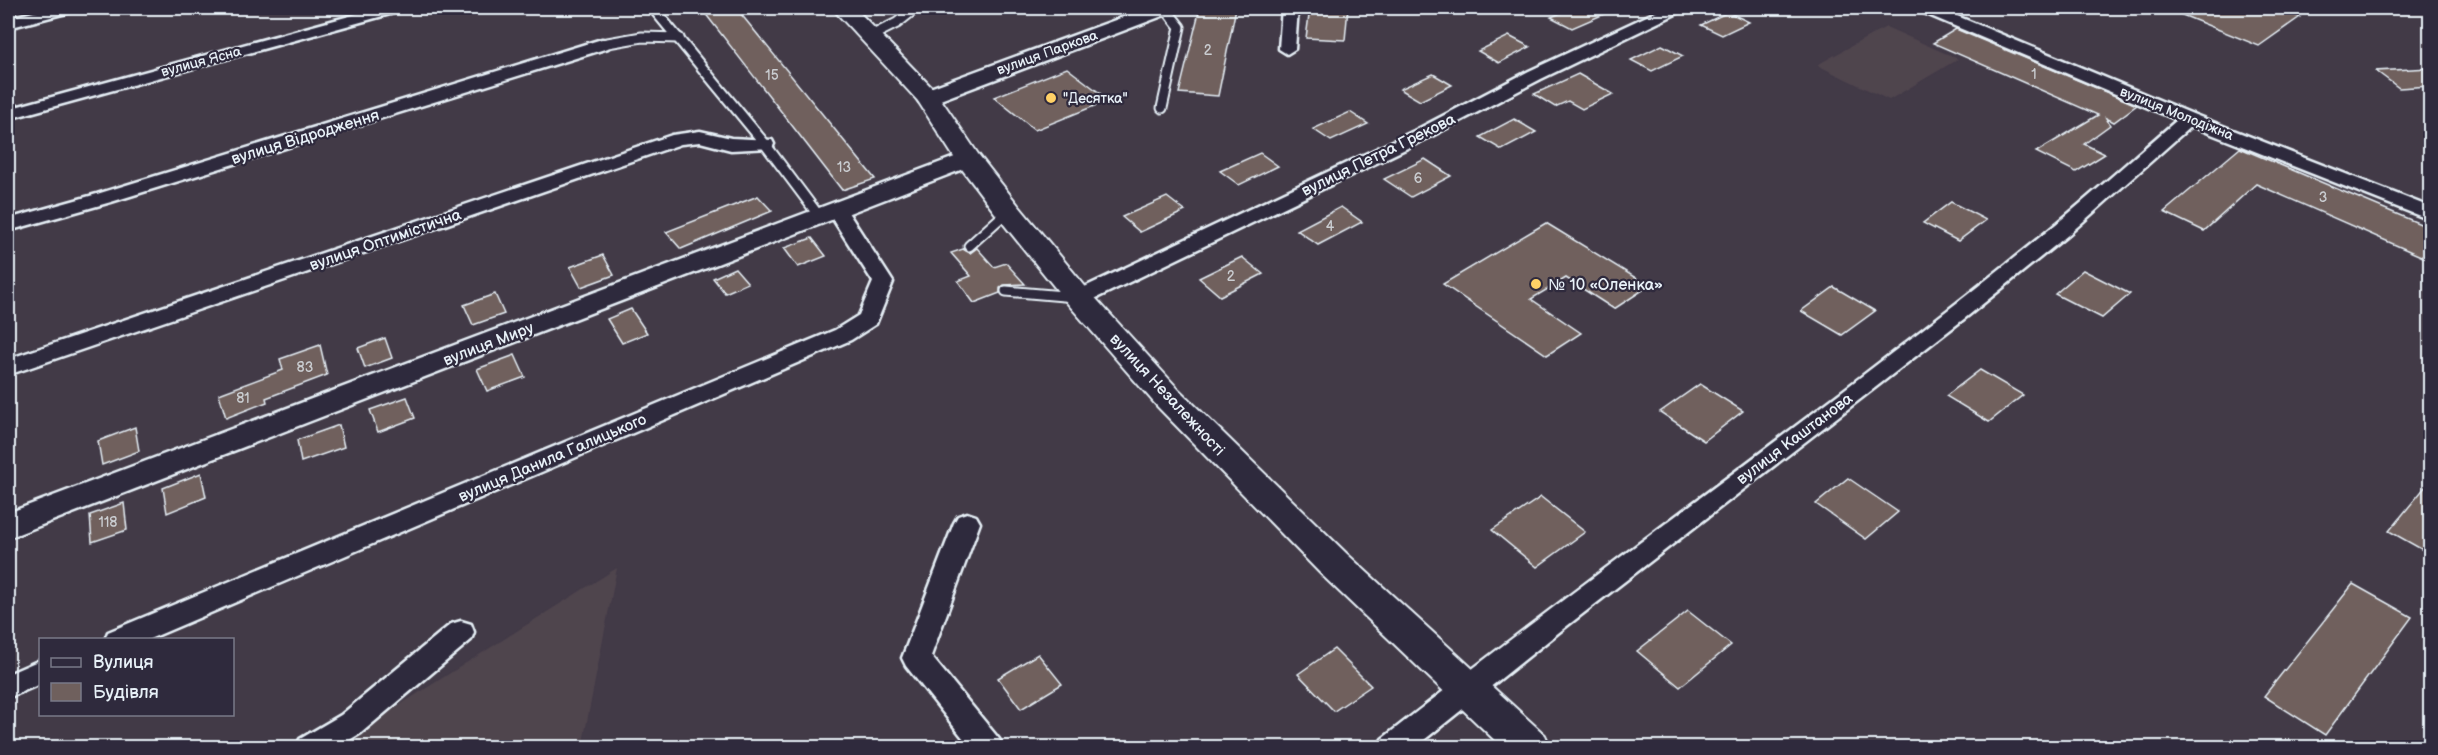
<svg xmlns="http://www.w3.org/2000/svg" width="2438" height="755" font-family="'Balsamiq Sans',sans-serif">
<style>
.built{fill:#50454e}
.building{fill:#6f605d;stroke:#e8f1f8;stroke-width:1.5}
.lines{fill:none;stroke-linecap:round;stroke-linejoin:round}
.service-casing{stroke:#e8f1f8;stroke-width:13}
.minor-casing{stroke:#e8f1f8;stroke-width:5}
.tertiary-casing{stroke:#e8f1f8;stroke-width:5}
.secondary-casing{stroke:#e8f1f8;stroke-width:4}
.service{stroke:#2f2a3d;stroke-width:9}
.minor{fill:#2f2a3d;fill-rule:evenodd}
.tertiary{fill:#2f2a3d;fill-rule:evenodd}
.secondary{fill:#2f2a3d;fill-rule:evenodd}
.poi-dot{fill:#ffd166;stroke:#2f2a3d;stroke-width:2}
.labels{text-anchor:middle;stroke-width:4.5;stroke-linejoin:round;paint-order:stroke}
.number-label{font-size:14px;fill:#cacdd1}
.far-street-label{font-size:14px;fill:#e8f1f8;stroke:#2f2a3d}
.far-poi-label{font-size:14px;fill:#e8f1f8;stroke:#2f2a3d;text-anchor:start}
.street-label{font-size:16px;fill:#e8f1f8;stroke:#2f2a3d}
.poi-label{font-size:16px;fill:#e8f1f8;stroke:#2f2a3d;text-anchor:start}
</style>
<rect width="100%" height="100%" fill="#423a47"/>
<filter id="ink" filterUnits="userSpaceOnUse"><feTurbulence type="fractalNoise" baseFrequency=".0167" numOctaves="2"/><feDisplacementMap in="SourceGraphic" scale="12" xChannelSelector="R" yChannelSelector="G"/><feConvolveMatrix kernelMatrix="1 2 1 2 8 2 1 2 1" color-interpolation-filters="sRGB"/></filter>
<g filter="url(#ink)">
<g class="built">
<path d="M 1886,27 L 1958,59 L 1889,100 L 1817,65 Z"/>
<path d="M 617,568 L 582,747 L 333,747 Z"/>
</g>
<g class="building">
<path d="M 701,8 L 736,8 L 875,179 L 842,190 Z"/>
<path d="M 1200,8 L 1236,8 L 1218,96 L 1179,93 Z"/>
<path d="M 1310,8 L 1348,8 L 1345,40 L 1306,38 Z"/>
<path d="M 1573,8 L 1618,8 L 1572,28 L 1551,17 Z"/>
<path d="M 2165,8 L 2275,8 L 2300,17 L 2259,46 Z"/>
<path d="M 1728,12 L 1749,22 L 1722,35 L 1701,25 Z"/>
<path d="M 1956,29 L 2137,105 L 2114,122 L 2106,118 L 2110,125 L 2084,144 L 2105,154 L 2076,172 L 2036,152 L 2098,115 L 1933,43 Z"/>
<path d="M 1509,36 L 1530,47 L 1499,63 L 1478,51 Z"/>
<path d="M 1662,45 L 1683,56 L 1652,71 L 1631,60 Z"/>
<path d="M 1067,68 L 1109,100 L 1035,130 L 994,97 Z"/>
<path d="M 2430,68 L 2430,86 L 2399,88 L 2376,71 Z"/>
<path d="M 1433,74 L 1452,85 L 1420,101 L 1400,89 Z"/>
<path d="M 1578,74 L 1613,94 L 1582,109 L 1568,101 L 1555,107 L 1534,94 Z"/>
<path d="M 1350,112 L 1368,124 L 1331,141 L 1313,129 Z"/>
<path d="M 1514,119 L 1536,132 L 1502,150 L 1480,137 Z"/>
<path d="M 2240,148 L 2430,228 L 2430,260 L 2256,184 L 2204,231 L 2164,212 Z"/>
<path d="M 1260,153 L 1278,166 L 1239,185 L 1220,171 Z"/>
<path d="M 1425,159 L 1451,176 L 1411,197 L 1384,179 Z"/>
<path d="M 758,196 L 772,211 L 681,249 L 666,232 Z"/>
<path d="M 1167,197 L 1185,211 L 1140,232 L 1122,217 Z"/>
<path d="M 1951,202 L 1986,220 L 1958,241 L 1923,223 Z"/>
<path d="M 1341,207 L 1362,222 L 1318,245 L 1297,230 Z"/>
<path d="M 1546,223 L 1649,286 L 1614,309 L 1566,278 L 1531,299 L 1581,333 L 1547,355 L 1443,284 Z"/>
<path d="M 812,238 L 826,256 L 798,267 L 784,248 Z"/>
<path d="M 977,248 L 994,267 L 1006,263 L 1025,284 L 1004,285 L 1000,288 L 1000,293 L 974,303 L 958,281 L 971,276 L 951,253 L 963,249 L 970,253 Z"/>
<path d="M 603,255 L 614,275 L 581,287 L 570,267 Z"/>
<path d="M 1242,257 L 1263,274 L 1220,296 L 1199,278 Z"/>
<path d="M 735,268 L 748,283 L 725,293 L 713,278 Z"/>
<path d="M 2083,270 L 2130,294 L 2102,318 L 2055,294 Z"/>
<path d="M 1834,287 L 1875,311 L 1842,335 L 1801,311 Z"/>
<path d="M 495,294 L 504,314 L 473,325 L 464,305 Z"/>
<path d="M 631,309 L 647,333 L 622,343 L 607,319 Z"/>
<path d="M 385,338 L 392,358 L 365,368 L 358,348 Z"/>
<path d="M 320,345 L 327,375 L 266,398 L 267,402 L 226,418 L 219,394 L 283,370 L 280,359 Z"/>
<path d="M 515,355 L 525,377 L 487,391 L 477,369 Z"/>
<path d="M 1980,370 L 2023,395 L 1989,422 L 1946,396 Z"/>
<path d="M 1700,384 L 1743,411 L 1704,441 L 1660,412 Z"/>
<path d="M 407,397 L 415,418 L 378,432 L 370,410 Z"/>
<path d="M 339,425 L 344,447 L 301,462 L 297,440 Z"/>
<path d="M 135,427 L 139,451 L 102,465 L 98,441 Z"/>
<path d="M 201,473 L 206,497 L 167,513 L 163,488 Z"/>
<path d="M 1848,478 L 1898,512 L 1866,539 L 1816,504 Z"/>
<path d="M 2430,481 L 2430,554 L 2389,531 Z"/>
<path d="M 1541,497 L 1585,532 L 1537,567 L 1492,530 Z"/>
<path d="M 124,503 L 127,530 L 92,542 L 90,515 Z"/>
<path d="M 2353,584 L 2412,617 L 2325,735 L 2264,696 Z"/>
<path d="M 1688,611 L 1731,645 L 1680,687 L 1637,651 Z"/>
<path d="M 1334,649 L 1371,686 L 1334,711 L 1298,674 Z"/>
<path d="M 1038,654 L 1062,684 L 1021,709 L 998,678 Z"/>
</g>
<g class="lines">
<defs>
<g id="service">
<path d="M 653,8 L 765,144 L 819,216"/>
<path d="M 869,37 L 897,23 L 916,8"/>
<path d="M 602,44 L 642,37 L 679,38"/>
<path d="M 1162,108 L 1180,27 L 1165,8"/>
<path d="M 969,246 L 1008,211"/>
<path d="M 1006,291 L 1075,297"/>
</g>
<g id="minor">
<path d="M 51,8 L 76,8 L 74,11 L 8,28 L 8,18 Z"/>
<path d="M 379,8 L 403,8 L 401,11 L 8,119 L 8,109 Z"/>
<path d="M 1282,8 L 1298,8 L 1295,49 L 1287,54 L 1279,49 Z"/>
<path d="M 1664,8 L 1684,8 L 1682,11 L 1541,79 L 1426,139 L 1086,303 L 1079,305 L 1072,303 L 1068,298 L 1072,293 L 1414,131 L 1529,71 Z"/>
<path d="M 1917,8 L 1938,8 L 2195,115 L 2430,207 L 2430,220 L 2191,126 L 2068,235 L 1969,315 L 1563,629 L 1414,748 L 1378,748 L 1382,739 C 1597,570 1821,413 2034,242 C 2083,203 2129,161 2177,120 L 1919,11 Z"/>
<path d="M 602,39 L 608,40 L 610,44 L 608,48 L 111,202 L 8,231 L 8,219 L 97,194 Z"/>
<path d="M 700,131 L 731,138 L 772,140 L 774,144 L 772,148 L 731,150 L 700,142 L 681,144 L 8,375 L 8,359 L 672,135 Z"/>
<path d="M 837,204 L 844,206 L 893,282 L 876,324 L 851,340 L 147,640 L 105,640 L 108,632 L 835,330 L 859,315 L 873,282 L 827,210 L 830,206 Z"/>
<path d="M 967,513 L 976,516 L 980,523 L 931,656 L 999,739 L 1003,748 L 971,748 L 906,666 L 902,658 L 954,523 L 958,516 Z"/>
<path d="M 461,621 L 471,624 L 474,632 L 471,640 L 361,733 L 336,748 L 296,748 L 300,739 L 341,715 L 451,624 Z"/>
<path d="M 40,660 L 40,684 L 8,698 L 8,674 Z"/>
</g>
<g id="tertiary">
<path d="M 1148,8 L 1176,8 L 1173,12 L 935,102 L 927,104 L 919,102 L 916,97 L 919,92 Z"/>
<path d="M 968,152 L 976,154 L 980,159 L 976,164 L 8,538 L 8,513 Z"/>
</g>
<path id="secondary" d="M 832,8 L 855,8 L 936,92 L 978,154 L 1018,205 L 1089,291 L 1179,390 L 1347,554 L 1545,735 L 1551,748 L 1503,748 L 1321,574 L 1157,406 L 1069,305 L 998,217 L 959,165 L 918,101 Z"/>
</defs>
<use href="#service" class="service-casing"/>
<use href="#minor" class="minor-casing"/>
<use href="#tertiary" class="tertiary-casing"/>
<use href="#secondary" class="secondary-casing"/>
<use href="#service" class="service"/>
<use href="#minor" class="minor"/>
<use href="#tertiary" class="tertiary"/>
<use href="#secondary" class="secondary"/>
</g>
</g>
<g class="poi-dot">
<circle cx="1051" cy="98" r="6"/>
<circle cx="1536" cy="284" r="6"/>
</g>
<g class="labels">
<g class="number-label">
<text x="1208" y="55">2</text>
<text x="2034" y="79">1</text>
<text x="772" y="80">15</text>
<text x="844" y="172">13</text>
<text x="1418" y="183">6</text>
<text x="2323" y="202">3</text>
<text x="1330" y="231">4</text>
<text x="1231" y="281">2</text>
<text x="305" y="372">83</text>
<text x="243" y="403">81</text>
<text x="108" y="527">118</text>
</g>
<g class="far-street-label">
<text transform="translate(1047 52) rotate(-20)" y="5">вулиця Паркова</text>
<text transform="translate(201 61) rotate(-15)" y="5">вулиця Ясна</text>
<text transform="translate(2177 113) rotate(22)" y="5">вулиця Молодіжна</text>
</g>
<g class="far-poi-label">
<text x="1063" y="103">"Десятка"</text>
</g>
<g class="street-label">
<text transform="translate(305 136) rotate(-17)" y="6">вулиця Відродження</text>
<text transform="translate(1378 154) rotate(-26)" y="6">вулиця Петра Грекова</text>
<text transform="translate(385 239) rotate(-19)" y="6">вулиця Оптимістична</text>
<text transform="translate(488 343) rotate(-21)" y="6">вулиця Миру</text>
<text transform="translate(1168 394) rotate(47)" y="6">вулиця Незалежності</text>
<text transform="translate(1794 438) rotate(-37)" y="6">вулиця Каштанова</text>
<text transform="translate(552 457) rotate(-23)" y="6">вулиця Данила Галицького</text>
</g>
<g class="poi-label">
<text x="1548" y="290">№ 10 «Оленка»</text>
</g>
</g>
<rect width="2438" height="755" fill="none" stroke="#2f2a3d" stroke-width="30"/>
<rect x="15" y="15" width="2408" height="725" fill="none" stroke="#e8f1f8" stroke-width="2" filter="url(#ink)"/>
<rect x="39" y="638" width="195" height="78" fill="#2f2a3d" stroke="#797a88" stroke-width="1.5"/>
<rect x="51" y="658" width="30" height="9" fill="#2f2a3d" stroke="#797a88" stroke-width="1.5"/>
<text x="93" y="668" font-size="18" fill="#e8f1f8">Вулиця</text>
<rect x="51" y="683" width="30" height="18" fill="#6f605d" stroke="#797a88" stroke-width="1.5"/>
<text x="93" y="698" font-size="18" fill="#e8f1f8">Будівля</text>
</svg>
